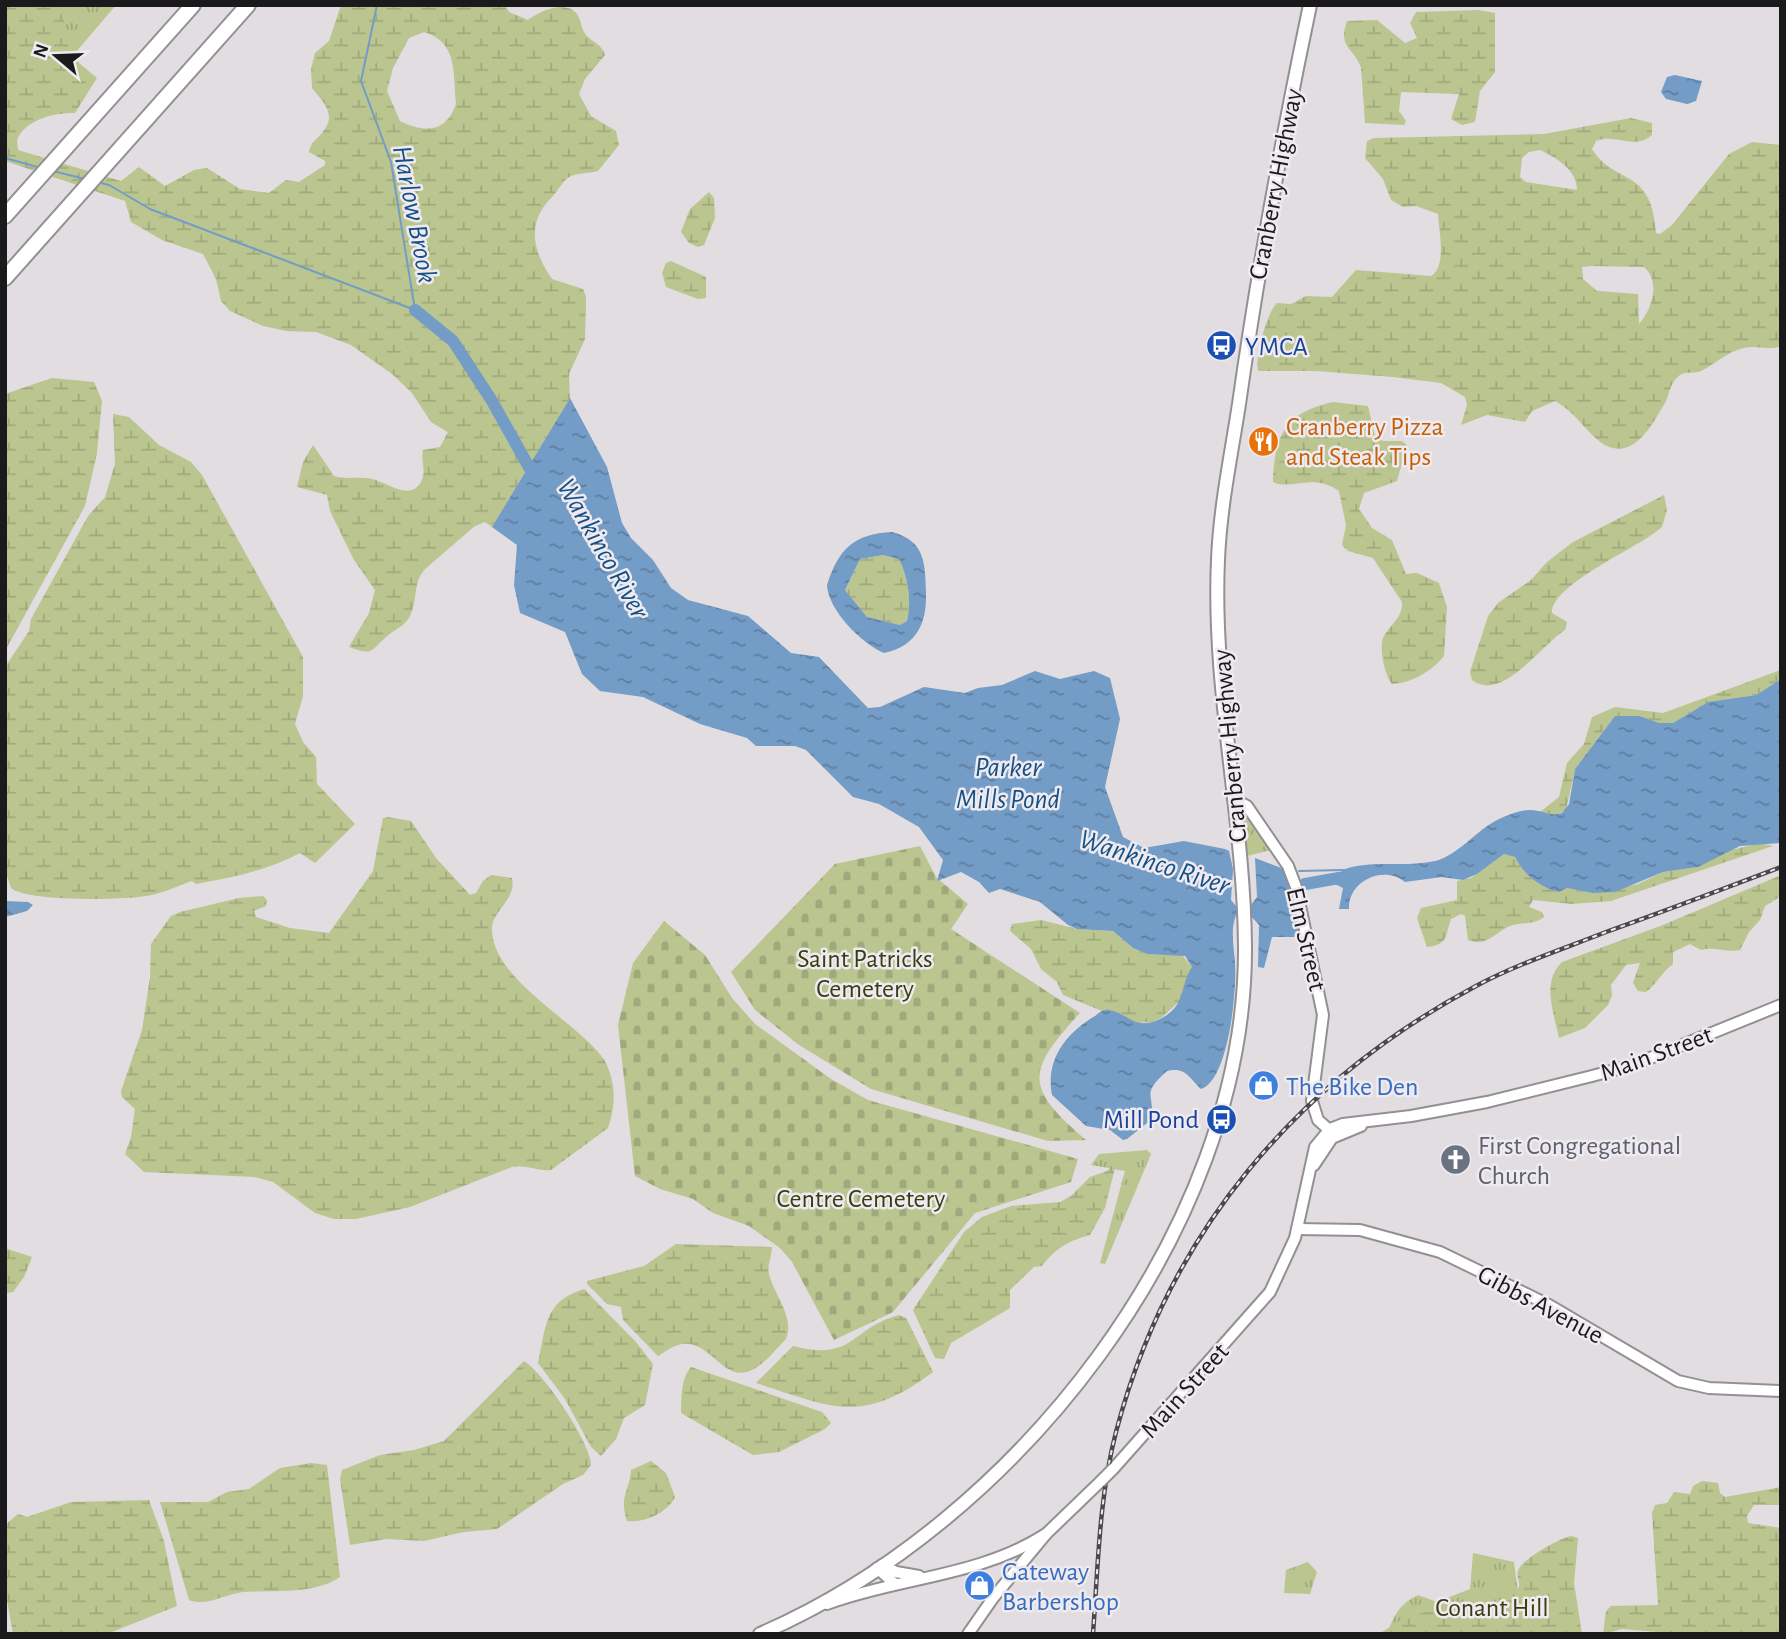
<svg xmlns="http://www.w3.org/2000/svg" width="1786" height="1639" font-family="'Alegreya Sans',sans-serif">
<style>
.grass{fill:url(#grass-tufts)}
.wetland{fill:url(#wetland-marsh);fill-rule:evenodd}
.cemetery{fill:url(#cemetery-stones)}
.water{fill:url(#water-ripples);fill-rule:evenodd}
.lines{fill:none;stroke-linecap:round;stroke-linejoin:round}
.stream{stroke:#739cc6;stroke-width:2}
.river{stroke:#739cc6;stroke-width:12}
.secondary-casing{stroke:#939094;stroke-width:14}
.primary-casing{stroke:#939094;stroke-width:16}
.motorway-casing{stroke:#939094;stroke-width:18}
.secondary{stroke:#fff;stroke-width:10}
.primary{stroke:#fff;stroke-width:12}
.motorway{stroke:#fff;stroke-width:14}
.rail-casing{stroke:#4a484a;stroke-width:4.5}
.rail{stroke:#eeeaef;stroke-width:2;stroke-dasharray:5;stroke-linecap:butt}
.secondary-bridge-casing{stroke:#939094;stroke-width:14;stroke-linecap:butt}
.secondary-bridge{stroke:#fff;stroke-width:10}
.labels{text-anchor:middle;stroke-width:5;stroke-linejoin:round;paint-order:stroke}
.street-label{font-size:26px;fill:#1a191b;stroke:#eeeaef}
.transit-label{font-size:26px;fill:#164399;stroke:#eeeaef;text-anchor:start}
.food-label{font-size:26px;fill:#c56008;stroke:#eeeaef;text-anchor:start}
.park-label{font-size:26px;fill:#373d11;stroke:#eeeaef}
.shop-label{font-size:26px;fill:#366cbe;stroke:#eeeaef;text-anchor:start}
.worship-label{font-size:26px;fill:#5b616d;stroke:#eeeaef;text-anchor:start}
.water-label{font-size:28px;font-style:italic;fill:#145086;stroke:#eeeaef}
</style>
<defs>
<pattern id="grass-tufts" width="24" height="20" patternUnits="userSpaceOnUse" patternTransform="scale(1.75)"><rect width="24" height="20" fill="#bbc58f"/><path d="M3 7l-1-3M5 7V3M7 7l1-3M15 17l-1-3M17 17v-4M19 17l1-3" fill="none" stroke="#a0a97b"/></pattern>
<pattern id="wetland-marsh" width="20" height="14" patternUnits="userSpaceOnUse" patternTransform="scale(1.75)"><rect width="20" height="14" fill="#bbc58f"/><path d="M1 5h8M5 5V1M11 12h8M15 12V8" fill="none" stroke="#a0a97b"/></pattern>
<pattern id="cemetery-stones" width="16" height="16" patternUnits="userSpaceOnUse" patternTransform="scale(1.75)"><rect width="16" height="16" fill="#bbc58f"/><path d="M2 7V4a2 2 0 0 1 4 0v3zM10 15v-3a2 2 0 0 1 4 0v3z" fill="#a0a97b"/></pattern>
<pattern id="water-ripples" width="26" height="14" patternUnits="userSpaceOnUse" patternTransform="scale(1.75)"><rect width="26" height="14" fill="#739cc6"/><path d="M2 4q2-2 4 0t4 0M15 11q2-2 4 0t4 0" fill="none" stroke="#5e7ea0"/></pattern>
</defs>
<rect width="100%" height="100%" fill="#e1dde1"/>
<g class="grass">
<path d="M 5,5 L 116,5 L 37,98 Z"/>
<path d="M 1239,800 L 1279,848 L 1247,856 Z"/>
<path d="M 1147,1150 L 1151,1154 L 1105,1264 L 1100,1263 L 1125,1171 L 1091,1165 L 1099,1154 Z"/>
<path d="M 1473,1553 L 1514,1562 L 1523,1634 L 1387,1634 C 1394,1616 1399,1604 1418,1595 L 1437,1602 L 1470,1589 Z"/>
<path d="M 1308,1562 L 1317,1572 L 1310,1594 L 1284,1593 L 1286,1570 Z"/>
</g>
<g class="wetland">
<path d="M 5,5 L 58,5 L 79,63 L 97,78 L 75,113 C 55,112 24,120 17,140 L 18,150 L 121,181 L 139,167 L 165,186 L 194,170 L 207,168 L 240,189 L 269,193 L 286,180 L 299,182 L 325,165 L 325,161 L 309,152 C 311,142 316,140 322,133 C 338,115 323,102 312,88 L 311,69 L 315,53 L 329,41 L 341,5 L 505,5 L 509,12 L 528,20 C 541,10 566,0 577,14 C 581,20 581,29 586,35 C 593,43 601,43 605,55 L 585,79 L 579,94 L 591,116 L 616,131 L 619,145 L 598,171 C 590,173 578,173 571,176 C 564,179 558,190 553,196 C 526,222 532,250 552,279 L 583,289 L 586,297 L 585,339 L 569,374 L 570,398 L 492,527 L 485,522 L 475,526 L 425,569 C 414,580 417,597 412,611 C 407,627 395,628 385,638 C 369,653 372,655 349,647 L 369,613 L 375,590 L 354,560 L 330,511 L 327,495 L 297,487 L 303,462 L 313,445 L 334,476 C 347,480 360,476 372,479 C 387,482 414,505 423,477 C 425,468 421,459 423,450 L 440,447 L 448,432 L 431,422 L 412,393 L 392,374 L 351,345 L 316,332 L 286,331 L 263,326 L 230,311 L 221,301 L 216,279 L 203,254 L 162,240 L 131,222 L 125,201 L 5,161 ZM 424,32 C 458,42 453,73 456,104 C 446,133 425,133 400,121 L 387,91 L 393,68 L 409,38 Z"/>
<path d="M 1479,10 L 1495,13 L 1495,72 L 1480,91 L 1475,122 L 1462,125 L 1451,119 L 1459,94 L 1401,92 L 1399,111 L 1406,121 L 1404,125 L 1365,123 L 1361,68 C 1355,48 1337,48 1347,21 L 1377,20 L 1405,43 L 1417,38 L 1410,23 L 1416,12 Z"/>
<path d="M 1631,118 L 1652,123 L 1652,135 C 1634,151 1616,133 1596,141 L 1592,149 C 1615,186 1652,166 1656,233 L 1660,234 L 1672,225 L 1729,154 L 1752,142 L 1781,145 L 1781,346 C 1769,351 1756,345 1744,348 C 1726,352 1717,363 1701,371 C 1695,374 1687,371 1680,375 C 1670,382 1670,393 1665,403 C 1653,423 1635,459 1607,446 C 1591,439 1577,413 1555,401 L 1532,411 L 1525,422 L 1487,415 L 1461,425 L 1467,405 L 1465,397 L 1441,383 L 1393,377 L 1316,371 L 1258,371 C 1255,357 1267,312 1277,303 L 1291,304 L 1306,296 L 1332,297 L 1356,270 L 1431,276 C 1447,267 1439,231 1438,214 L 1416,206 L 1403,207 L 1391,200 L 1383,179 L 1365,158 L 1367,141 L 1374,138 L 1544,134 ZM 1540,150 C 1557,158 1577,170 1577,190 L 1526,182 L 1520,177 L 1522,158 L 1529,152 ZM 1591,266 L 1644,267 C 1661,282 1652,309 1639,324 L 1638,294 L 1597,291 L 1583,279 L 1582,267 Z"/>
<path d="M 709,192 L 714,198 L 715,218 L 704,245 L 698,247 L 689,243 L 681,232 L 690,209 Z"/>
<path d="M 671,261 L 706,277 L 706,298 L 698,299 L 666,287 L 662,273 L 666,263 Z"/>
<path d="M 52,378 L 94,382 L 102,401 L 97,453 L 85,506 L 5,651 L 5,394 Z"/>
<path d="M 1333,402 L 1368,406 L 1375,437 L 1383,441 L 1402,441 L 1407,445 L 1397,481 L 1364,493 L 1359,509 L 1372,528 L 1392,540 L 1406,574 L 1417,573 L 1439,583 L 1447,607 L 1444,656 C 1433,670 1411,684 1392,684 C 1385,676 1378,646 1384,636 C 1391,624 1403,617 1402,602 L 1373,558 L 1348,551 L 1342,545 L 1346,525 L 1339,491 C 1313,472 1290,491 1273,482 C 1275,435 1284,413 1333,402 Z"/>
<path d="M 113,414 L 129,417 L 159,445 L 191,462 L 202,475 L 303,657 L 303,696 L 295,724 L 303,742 L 316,757 L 317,784 L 355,824 L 315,863 L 300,853 C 266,871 234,877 196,884 L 192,881 C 177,886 161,894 146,896 C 122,900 28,902 11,888 L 5,870 L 5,667 L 29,631 L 31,619 L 88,516 L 105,497 L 115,464 Z"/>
<path d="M 1664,495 L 1667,510 L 1662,527 C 1639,548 1551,584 1552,613 L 1567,622 L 1565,630 C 1540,646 1502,703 1472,680 L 1470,672 L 1488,616 L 1498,603 L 1531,580 L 1547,562 L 1573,542 Z"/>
<path d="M 883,555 L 899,559 C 908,577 912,600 907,621 L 900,625 L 867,617 L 845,590 L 860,559 Z"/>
<path d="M 1781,670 L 1781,679 L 1756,695 L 1708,702 L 1673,723 L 1660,724 L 1639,716 L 1615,716 L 1575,769 L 1566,810 L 1557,815 L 1540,812 L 1559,797 L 1567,763 L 1584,744 L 1592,717 L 1615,707 L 1663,713 Z"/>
<path d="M 388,817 L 411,821 L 436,858 L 470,895 L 476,893 L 483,881 L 491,875 L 512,878 C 517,901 490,911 492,932 C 496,983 580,1023 605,1061 C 616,1083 616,1105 608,1128 L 551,1170 C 538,1172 527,1164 512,1167 L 410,1207 L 356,1219 L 334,1219 L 315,1213 L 273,1182 L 255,1177 L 144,1172 L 125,1154 L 131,1137 L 135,1109 L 122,1097 L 121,1091 L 142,1030 L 150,977 L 151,944 L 171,916 L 180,912 L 239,898 L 263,896 L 267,900 L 266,906 L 254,911 L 256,917 L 290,928 L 329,933 L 373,871 L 383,818 Z"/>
<path d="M 1760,843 L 1773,846 L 1611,901 L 1572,904 L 1533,900 L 1529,907 L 1542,912 L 1544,917 C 1533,925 1525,922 1513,925 C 1496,930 1488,948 1468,940 L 1465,916 L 1461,914 L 1451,919 C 1445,935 1449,945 1427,947 L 1417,918 L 1421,908 L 1457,900 L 1457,881 L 1471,878 L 1504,854 L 1515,857 C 1524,875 1539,887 1559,892 L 1567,888 L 1592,893 L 1638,884 L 1663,872 L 1698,867 L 1723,852 Z"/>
<path d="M 1781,875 L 1781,896 L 1765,906 L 1760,920 L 1749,932 L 1740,950 C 1726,953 1715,946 1701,950 L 1690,944 L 1673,952 L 1673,964 C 1660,974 1656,985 1646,992 L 1638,991 L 1633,983 L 1640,963 L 1626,965 L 1611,985 L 1612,996 L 1608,1005 L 1585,1028 L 1559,1038 C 1554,1013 1541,982 1562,962 L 1663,925 Z"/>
<path d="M 1041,920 L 1077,929 L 1113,931 L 1133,948 L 1147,954 L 1182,955 L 1192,967 L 1181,1000 L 1161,1018 L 1152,1022 L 1134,1023 L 1109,1010 L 1102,1011 L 1063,995 L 1057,982 L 1041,969 L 1031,949 L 1010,931 L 1012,924 Z"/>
<path d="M 1117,1160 L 1105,1208 L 1090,1235 C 1068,1241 1057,1247 1042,1266 L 1034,1267 L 1010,1290 L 1010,1308 L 951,1343 L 944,1359 L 935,1358 L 913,1310 L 964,1232 L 982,1217 L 1011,1206 L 1060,1202 L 1071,1196 L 1090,1177 L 1107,1171 Z"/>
<path d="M 676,1244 L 772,1247 C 772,1255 767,1265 769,1274 C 774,1295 795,1317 786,1339 C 775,1350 762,1368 747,1372 C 720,1379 708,1336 678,1345 C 671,1347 665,1352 658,1356 L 623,1320 L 621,1307 L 607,1304 L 587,1284 L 587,1281 L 644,1266 Z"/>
<path d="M 5,1248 L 32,1257 L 24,1277 L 13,1292 L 6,1293 Z"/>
<path d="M 584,1289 L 636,1342 L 653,1364 L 645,1405 L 624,1418 L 616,1439 L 601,1456 L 591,1447 L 565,1399 L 538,1363 C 546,1327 544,1301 584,1289 Z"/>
<path d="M 899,1315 L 906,1318 L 933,1372 C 861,1426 831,1407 756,1383 L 793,1346 C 855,1362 850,1328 899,1315 Z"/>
<path d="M 524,1361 C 543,1372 591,1443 591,1465 L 583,1475 L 563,1484 L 497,1529 L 464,1532 L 424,1541 L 386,1539 L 350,1545 L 340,1479 L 342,1470 L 380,1455 L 414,1450 L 444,1441 Z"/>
<path d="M 691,1367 L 822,1412 L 831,1423 L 825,1429 L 779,1452 L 753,1455 L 681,1413 C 681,1399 681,1378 691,1367 Z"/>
<path d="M 651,1461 L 666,1473 L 675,1497 C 667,1513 645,1523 627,1521 C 619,1495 629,1493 631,1470 Z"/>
<path d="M 311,1463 L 327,1465 L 340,1577 C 314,1595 272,1590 243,1592 C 225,1594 207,1607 189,1600 L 160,1502 L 208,1502 L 227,1492 L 249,1489 L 280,1468 Z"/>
<path d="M 1702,1481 L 1718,1483 L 1720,1493 L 1725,1497 L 1781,1487 L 1781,1505 L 1754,1505 L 1747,1516 L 1748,1523 L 1781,1528 L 1781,1634 L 1681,1634 L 1622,1629 L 1603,1634 L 1606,1611 L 1611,1606 L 1658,1605 L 1652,1513 L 1655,1505 L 1667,1503 L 1674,1492 L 1690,1494 L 1693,1486 Z"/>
<path d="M 149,1500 L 164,1541 L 177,1606 L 107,1634 L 13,1634 L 5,1589 L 5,1525 L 18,1514 L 27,1517 L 71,1502 Z"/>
<path d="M 1571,1536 L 1578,1538 L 1574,1583 L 1582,1634 L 1379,1634 L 1404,1618 L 1456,1604 L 1481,1606 L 1499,1601 L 1519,1587 C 1520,1581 1516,1576 1518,1571 C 1520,1560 1560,1538 1571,1536 Z"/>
</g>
<g class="cemetery">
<path d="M 920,846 L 936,877 L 968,904 L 951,929 L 1080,1013 C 1026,1072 1024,1087 1086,1140 L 1048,1141 L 871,1089 L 799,1045 L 755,1010 L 731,972 L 835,864 Z"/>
<path d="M 664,921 L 705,955 L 732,998 L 755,1024 L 831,1079 L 868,1100 L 1078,1159 L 1071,1182 L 975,1213 L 893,1312 L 834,1340 L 792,1262 L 780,1248 L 749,1226 L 713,1213 L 693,1199 L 660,1189 L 635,1176 L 618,1025 L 633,963 Z"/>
</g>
<g class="water">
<path d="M 1675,75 L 1702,81 L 1696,101 L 1687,104 L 1666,99 L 1661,92 L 1667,77 Z"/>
<path d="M 570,398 L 607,467 L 622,523 L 631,538 L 653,560 L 671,588 L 688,600 L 748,616 L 791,653 L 819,657 L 868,708 L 880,707 L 924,687 L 965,693 L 978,688 L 1002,685 L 1035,671 L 1060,679 L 1094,671 L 1110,678 L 1120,719 L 1105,787 L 1123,837 L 1144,848 L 1184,841 L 1225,849 L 1229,851 L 1233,869 L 1231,900 L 1236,906 L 1250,906 L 1257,897 L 1255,858 L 1284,869 L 1288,876 L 1301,937 L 1272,937 L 1264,968 L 1258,967 L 1259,925 L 1249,914 L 1236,915 C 1230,930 1234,947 1235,963 C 1237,989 1229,1080 1201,1089 C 1190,1079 1186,1066 1167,1071 C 1141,1095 1154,1091 1152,1119 L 1127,1139 L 1123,1140 L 1110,1130 L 1086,1126 L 1052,1095 C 1045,1060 1066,1033 1095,1016 C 1099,1013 1103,1009 1109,1010 C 1130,1014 1134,1031 1160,1019 C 1187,1006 1179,986 1192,967 L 1185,956 L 1147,954 L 1133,948 L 1113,931 L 1077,929 L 1068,925 L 1040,902 L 1000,889 L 989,893 L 979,882 L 961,872 L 937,881 L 943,860 L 919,827 L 879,804 L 853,797 L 806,750 L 795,746 L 756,746 L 747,738 L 700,724 L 643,697 L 600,691 L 582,674 L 565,632 L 520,613 L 514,585 L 517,545 L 492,527 Z"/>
<path d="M 892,532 C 925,541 925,562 926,592 C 927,623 917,646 884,653 C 862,644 828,610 827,585 C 839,548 854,534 892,532 ZM 883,555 L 899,559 C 908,577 912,601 907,621 L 900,625 L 867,617 L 845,590 L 860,559 Z"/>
<path d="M 1781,679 L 1781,843 L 1740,846 L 1698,867 L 1663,872 L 1615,892 L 1592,893 L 1567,888 L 1559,892 C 1539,887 1524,875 1515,857 L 1504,854 L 1477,874 L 1463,880 L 1442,877 L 1405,882 C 1385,865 1348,880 1349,909 L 1339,909 L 1343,888 L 1333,883 L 1343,877 L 1342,870 C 1371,859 1405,868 1435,861 C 1459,855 1476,830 1499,819 C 1508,815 1520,810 1530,810 C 1542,810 1551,817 1562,813 L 1569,804 L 1575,769 L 1615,716 L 1639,716 L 1659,723 L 1673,723 L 1708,702 L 1756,695 Z"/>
<path d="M 5,901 L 28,902 L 33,905 L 27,911 L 5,917 Z"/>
</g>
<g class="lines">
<g class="stream">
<path d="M 5,158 L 41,168"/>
<path d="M 53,171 L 85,179"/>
<path d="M 97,182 L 109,185 L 150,209 L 415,310 L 391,162 L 361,81 L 377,5"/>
<path d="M 1299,871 L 1343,870"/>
</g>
<g class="river">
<path d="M 415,310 L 453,341 L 492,401 L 535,478"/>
<path d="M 1305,884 L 1356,875"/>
</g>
<defs>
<g id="secondary">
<path d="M 1233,799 L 1247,806 L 1288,866 L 1296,887 L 1323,1015 L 1312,1101 L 1318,1120 L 1335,1135"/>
<path d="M 1314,1165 L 1332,1138 L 1361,1126"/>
<path d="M 1297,1229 L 1360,1230 L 1440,1252 L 1549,1305 L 1678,1381 L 1709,1388 L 1781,1391"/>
<path d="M 1114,1468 L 1270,1292 L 1295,1238 L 1315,1147 L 1330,1129 L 1343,1124 L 1411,1116 L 1487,1102 L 1592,1076 L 1633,1065 L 1781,1005"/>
<path d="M 882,1565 L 896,1572 L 919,1576"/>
<path d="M 877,1568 L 895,1584"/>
<path d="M 827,1604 C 900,1577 979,1577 1046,1534"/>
<path d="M 968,1634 L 993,1598 L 1046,1534 L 1100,1482"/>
</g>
<path id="primary" d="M 760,1634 C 1015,1524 1247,1231 1245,946 C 1244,817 1212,689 1218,560 C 1220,508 1231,456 1239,404 C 1258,270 1282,138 1310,5"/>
<g id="motorway">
<path d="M 5,216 L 193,5"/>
<path d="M 5,278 L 248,5"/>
</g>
</defs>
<use href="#secondary" class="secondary-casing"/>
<use href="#primary" class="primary-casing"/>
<use href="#motorway" class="motorway-casing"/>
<use href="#secondary" class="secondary"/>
<use href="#primary" class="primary"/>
<use href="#motorway" class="motorway"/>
<defs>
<path id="rail" d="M 1093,1634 C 1098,1567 1099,1497 1116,1432 C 1168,1234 1296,1082 1476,986 C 1517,964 1563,949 1606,932 C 1665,911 1723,889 1781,867"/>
</defs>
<use href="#rail" class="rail-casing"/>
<use href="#rail" class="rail"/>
<defs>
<path id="secondary-bridge" d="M 1100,1482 L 1114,1468"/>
</defs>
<use href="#secondary-bridge" class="secondary-bridge-casing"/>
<use href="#secondary-bridge" class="secondary-bridge"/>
</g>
<defs>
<symbol id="bus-disc" viewBox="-11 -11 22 22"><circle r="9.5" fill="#1a4fb4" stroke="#eeeaef"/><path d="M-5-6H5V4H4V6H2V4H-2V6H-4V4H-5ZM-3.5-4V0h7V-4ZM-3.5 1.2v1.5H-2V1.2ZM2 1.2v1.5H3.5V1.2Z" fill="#fff"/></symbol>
<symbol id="restaurant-disc" viewBox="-11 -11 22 22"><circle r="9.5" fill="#e8710a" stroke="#eeeaef"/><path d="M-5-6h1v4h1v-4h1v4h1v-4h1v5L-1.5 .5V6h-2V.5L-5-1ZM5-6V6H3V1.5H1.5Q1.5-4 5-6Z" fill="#fff"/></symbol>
<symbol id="shop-disc" viewBox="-11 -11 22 22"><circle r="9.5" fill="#3f7fe0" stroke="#eeeaef"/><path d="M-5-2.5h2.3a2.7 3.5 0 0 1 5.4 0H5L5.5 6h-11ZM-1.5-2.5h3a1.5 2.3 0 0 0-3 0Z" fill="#fff"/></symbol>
<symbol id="church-disc" viewBox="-11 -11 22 22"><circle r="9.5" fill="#6b7280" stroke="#eeeaef"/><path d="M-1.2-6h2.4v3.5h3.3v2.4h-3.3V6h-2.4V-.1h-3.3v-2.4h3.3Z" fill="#fff"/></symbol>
</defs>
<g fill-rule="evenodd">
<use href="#bus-disc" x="1204" y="328" width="35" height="35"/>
<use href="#restaurant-disc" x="1246" y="424" width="35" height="35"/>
<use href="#shop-disc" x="1246" y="1068" width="35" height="35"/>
<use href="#bus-disc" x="1204" y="1102" width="35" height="35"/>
<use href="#church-disc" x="1438" y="1142" width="35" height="35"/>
<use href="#shop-disc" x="962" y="1568" width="35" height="35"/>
</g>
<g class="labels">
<g class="street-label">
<text transform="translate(1275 184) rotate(-79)" y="9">Cranberry Highway</text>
<text transform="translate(1229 746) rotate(-95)" y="9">Cranberry Highway</text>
<text transform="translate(1307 939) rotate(77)" y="9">Elm Street</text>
<text transform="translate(1656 1053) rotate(-20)" y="9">Main Street</text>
<text transform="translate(1541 1304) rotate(28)" y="9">Gibbs Avenue</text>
<text transform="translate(1184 1390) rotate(-48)" y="9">Main Street</text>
</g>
<g class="transit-label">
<text x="1245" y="355">YMCA</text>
<text x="1199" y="1128" text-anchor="end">Mill Pond</text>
</g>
<g class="food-label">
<text x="1286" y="435">Cranberry Pizza<tspan x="1286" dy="30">and Steak Tips</tspan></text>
</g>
<g class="park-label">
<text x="865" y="967">Saint Patricks<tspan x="865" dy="30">Cemetery</tspan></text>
<text x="861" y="1207">Centre Cemetery</text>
<text x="1492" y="1616">Conant Hill</text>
</g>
<g class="shop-label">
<text x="1286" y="1095">The Bike Den</text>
<text x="1002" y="1580">Gateway<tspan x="1002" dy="30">Barbershop</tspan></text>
</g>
<g class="worship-label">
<text x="1478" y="1154">First Congregational<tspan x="1478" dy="30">Church</tspan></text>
</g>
<g class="water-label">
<text transform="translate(416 214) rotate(79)" y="10">Harlow Brook</text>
<text transform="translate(604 548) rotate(60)" y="10">Wankinco River</text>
<text x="1008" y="776">Parker<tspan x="1008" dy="32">Mills Pond</tspan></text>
<text transform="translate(1155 861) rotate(18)" y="10">Wankinco River</text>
</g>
</g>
<rect width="1786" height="1639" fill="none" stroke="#1a191b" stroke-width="14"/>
<g transform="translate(56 56) rotate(289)" stroke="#eeeaef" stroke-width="5" paint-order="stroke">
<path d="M0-5L12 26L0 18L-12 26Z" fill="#1a191b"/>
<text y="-10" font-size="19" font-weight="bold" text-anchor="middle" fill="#1a191b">N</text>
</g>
</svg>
